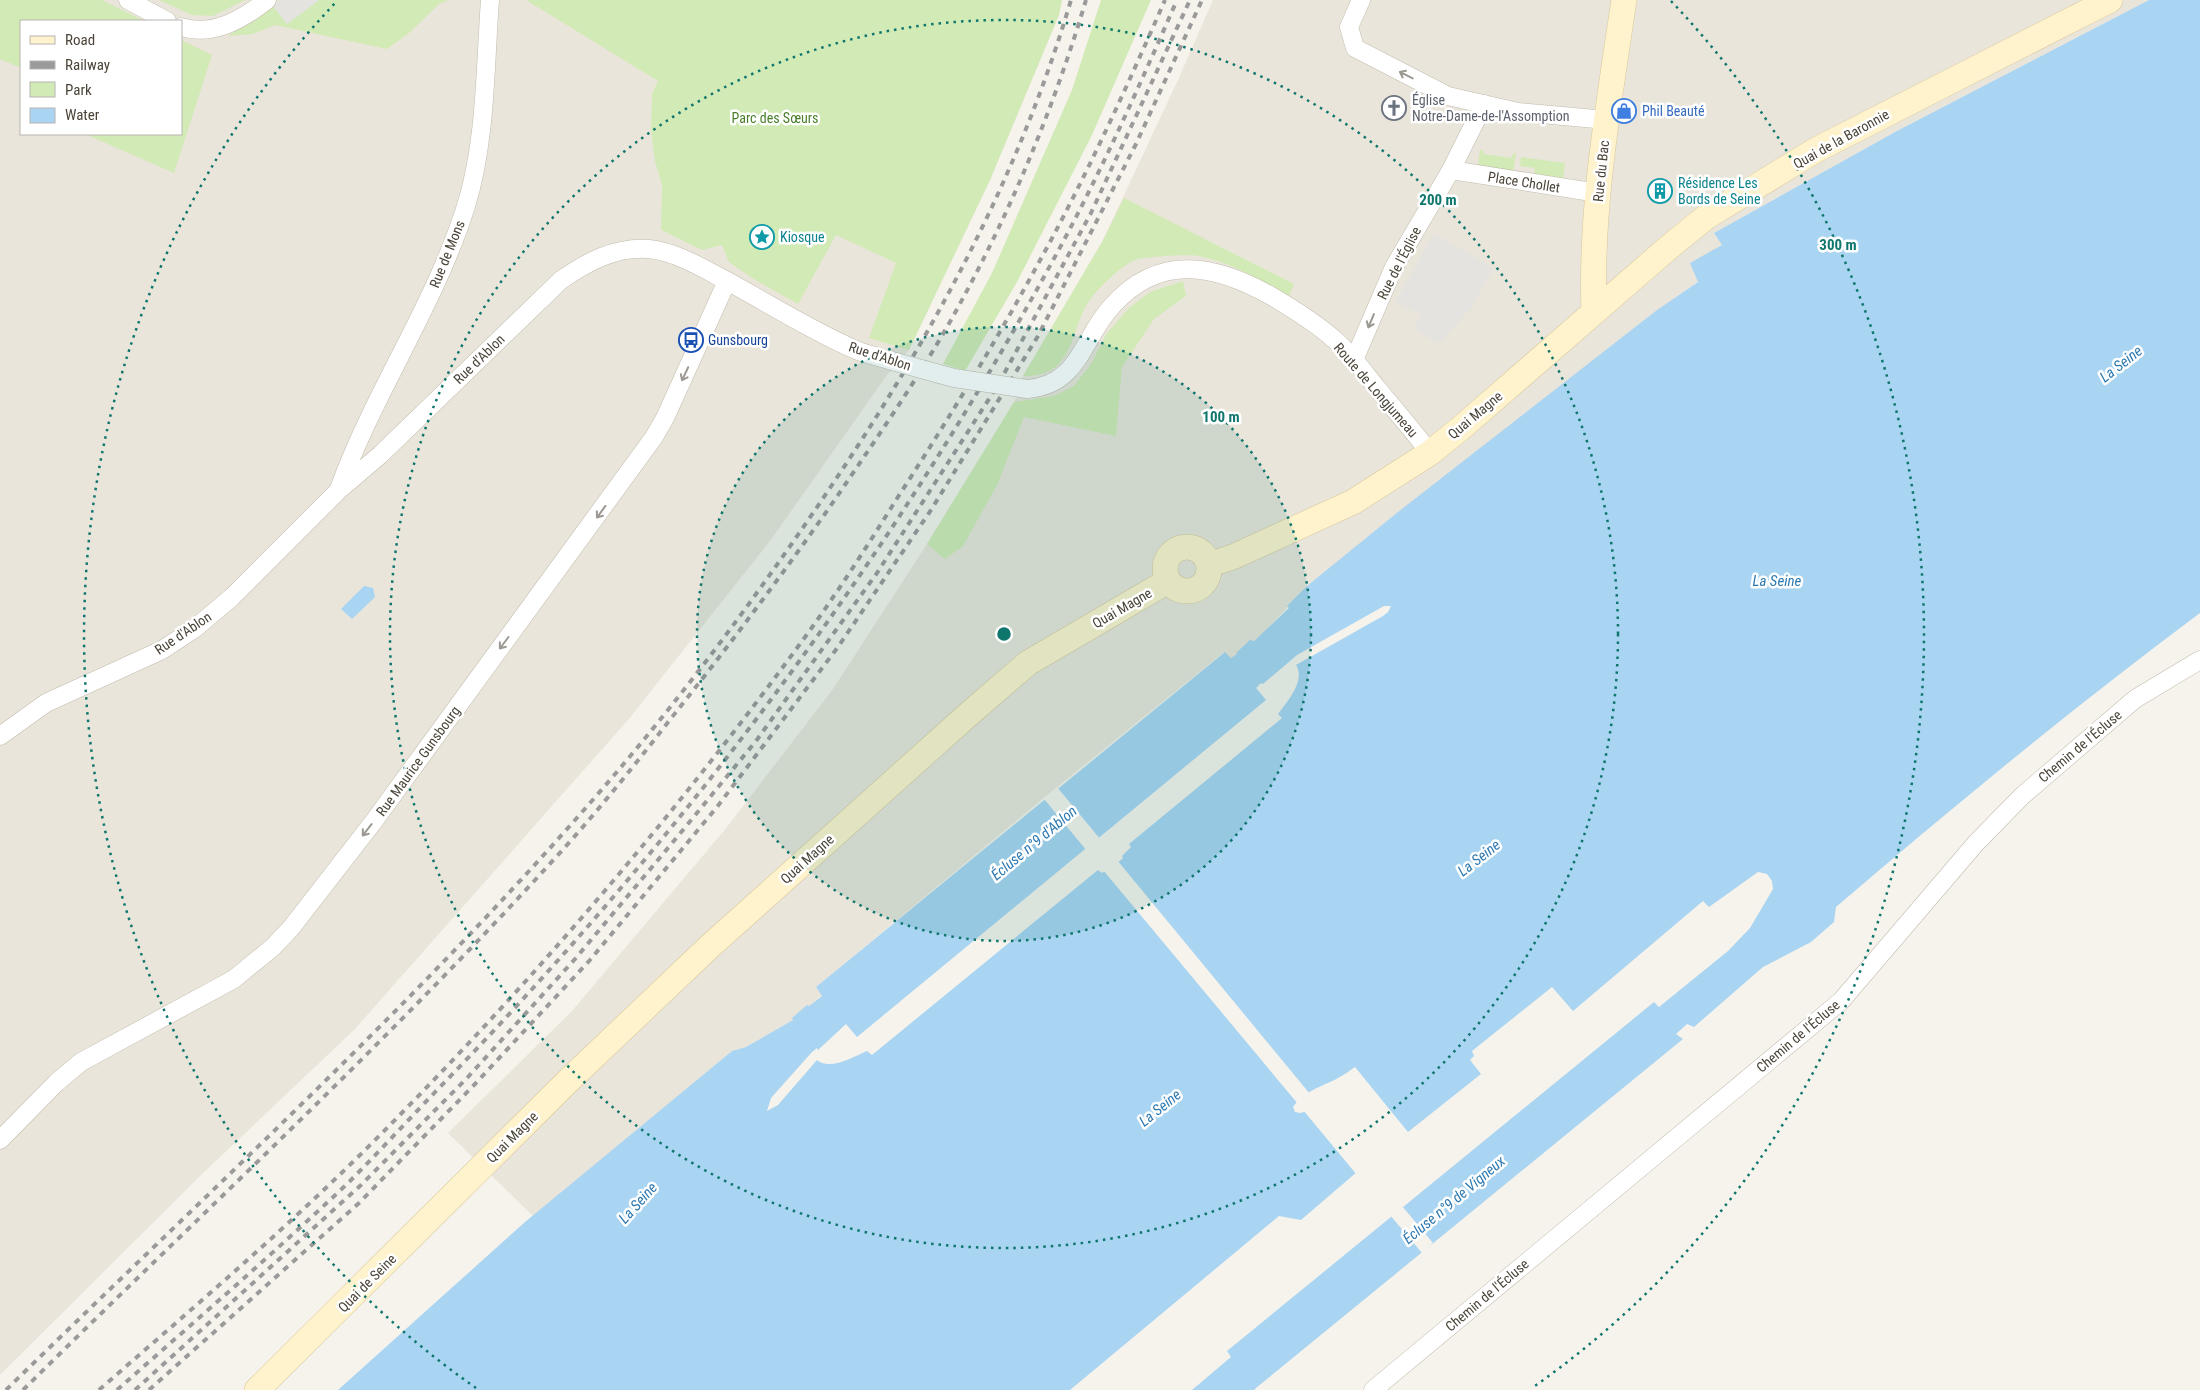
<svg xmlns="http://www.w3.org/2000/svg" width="2200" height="1390" font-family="'Roboto Condensed',sans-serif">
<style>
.residential{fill:#eae5da;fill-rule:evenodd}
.green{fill:#d2eab5}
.parking{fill:#e5e3e0}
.water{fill:#a9d4f2;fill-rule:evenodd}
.pier{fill:#f6f3ec}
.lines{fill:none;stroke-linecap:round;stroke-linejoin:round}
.street-casing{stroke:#c2bbae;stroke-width:19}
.secondary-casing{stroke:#d6c79b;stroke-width:26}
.street{stroke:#fff;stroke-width:18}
.secondary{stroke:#fff3cd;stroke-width:25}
.rail{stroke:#9a9a9a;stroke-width:4;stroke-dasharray:6 6;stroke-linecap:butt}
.street-bridge-casing{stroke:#c2bbae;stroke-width:19;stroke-linecap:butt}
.street-bridge{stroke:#fff;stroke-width:18}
.oneway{stroke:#9c9892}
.ring{fill:none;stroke:#0f766e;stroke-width:2.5;stroke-dasharray:2.5 5}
.labels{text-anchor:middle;stroke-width:5;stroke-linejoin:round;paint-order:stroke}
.worship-label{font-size:14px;fill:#5b616d;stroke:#fff;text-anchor:start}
.shop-label{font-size:14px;fill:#366cbe;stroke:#fff;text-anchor:start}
.park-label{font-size:14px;fill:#4a7f2a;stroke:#fff}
.street-label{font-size:14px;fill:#4b4439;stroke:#fff}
.culture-label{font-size:14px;fill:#0d838f;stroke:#fff;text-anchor:start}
.transit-label{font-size:14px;fill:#164399;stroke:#fff;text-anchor:start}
.water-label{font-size:15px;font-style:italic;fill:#2e7ab2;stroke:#fff}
.centre{fill:#0f766e;stroke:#fff;stroke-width:2.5}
.ring-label{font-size:15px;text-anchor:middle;font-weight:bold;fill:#0f766e;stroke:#fff;stroke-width:5;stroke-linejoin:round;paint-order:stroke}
</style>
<rect width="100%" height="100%" fill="#f6f3ec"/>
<g class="residential">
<path d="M 0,0 L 1062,0 L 1059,15 L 990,180 L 909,350 L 887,375 L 770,541 L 628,720 L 354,1030 L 200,1176 L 0,1375 ZM 21,21 L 181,21 L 181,134 L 21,134 Z"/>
<path d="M 1213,0 L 2149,0 L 1895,132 L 1714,233 L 1722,245 L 1708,254 L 1699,281 L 1657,310 L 1307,586 L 1266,630 L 1238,654 L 1231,658 L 1224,652 L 1057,787 L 816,987 L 822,995 L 793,1020 L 746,1047 L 732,1051 L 533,1216 L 448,1133 L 572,1011 L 727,827 L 833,689 L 927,544 L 1014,403 L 1023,376 L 1102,242 L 1178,80 Z"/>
</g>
<g class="green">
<path d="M 0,0 L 102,0 L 144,21 L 21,21 L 21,68 L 0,59 Z"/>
<path d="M 159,0 L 245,0 L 213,16 L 192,15 Z"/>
<path d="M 319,0 L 448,0 L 439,4 L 409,33 L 387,49 L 275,25 L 253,34 L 228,36 L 273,6 L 287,24 Z"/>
<path d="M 526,0 L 1062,0 L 1059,15 L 990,180 L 909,350 L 869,338 L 896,263 L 836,235 L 798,304 L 752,278 L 729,262 L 722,245 L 702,250 L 661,230 L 662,185 L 655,161 L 651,130 L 652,94 L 658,81 Z"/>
<path d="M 1101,0 L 1151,0 L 1092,135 L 1017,282 L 965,371 L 943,364 L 992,273 L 1072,90 Z"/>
<path d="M 181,40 L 212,55 L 174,173 L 85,134 L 181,134 Z"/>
<path d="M 1480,150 L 1483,150 L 1483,154 L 1512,158 L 1513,153 L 1516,154 L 1513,172 L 1484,168 L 1484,166 L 1478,165 Z"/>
<path d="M 1521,157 L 1565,163 L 1563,179 L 1534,175 L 1535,168 L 1520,166 Z"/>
<path d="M 1124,198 L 1294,284 L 1289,296 C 1260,281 1230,261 1198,256 C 1186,254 1150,257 1138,259 C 1123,263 1095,291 1087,304 C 1069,336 1073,377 1023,376 L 1102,242 Z"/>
<path d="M 1183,281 L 1186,296 L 1154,319 L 1122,367 L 1116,436 L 1024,417 L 997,485 L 963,546 L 945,559 L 927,544 L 1014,402 L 1054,396 L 1074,386 L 1091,364 L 1107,333 L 1129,308 L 1150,292 Z"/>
</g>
<g class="parking">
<path d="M 281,0 L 319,0 L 287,24 L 273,6 Z"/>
<path d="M 1433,233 L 1494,268 L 1472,307 L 1438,344 L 1414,329 L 1421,315 L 1396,302 Z"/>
</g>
<g class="water">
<path d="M 2149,0 L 2200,0 L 2200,613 C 2075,706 1954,806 1836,907 L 1834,922 L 1811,942 L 1763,967 L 1694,1027 L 1687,1024 L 1676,1034 L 1683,1039 L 1256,1388 L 1254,1390 L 1192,1390 L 1231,1357 L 1227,1351 L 1654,1002 L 1659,1007 L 1728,951 L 1750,928 L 1773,889 L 1772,881 L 1767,874 L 1758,872 L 1709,907 L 1703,901 L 1573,1011 L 1552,987 L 1472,1051 L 1474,1056 L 1470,1060 L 1481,1074 L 1408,1132 L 1355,1067 C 1349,1071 1344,1075 1338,1078 C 1321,1087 1304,1091 1293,1107 L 1295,1112 L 1300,1113 L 1308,1111 L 1358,1171 L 1301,1220 L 1279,1216 L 1070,1390 L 338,1390 L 525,1222 L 732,1051 L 746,1047 L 793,1020 L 792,1018 L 807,1005 L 809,1006 L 822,996 L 816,987 L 1225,652 L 1231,658 L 1237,654 L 1236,653 L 1250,640 L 1254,641 L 1289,608 L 1287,606 L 1307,586 L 1398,512 L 1657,310 L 1698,282 L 1690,263 L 1722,245 L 1714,233 L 1895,132 ZM 1384,606 L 1391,606 L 1388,612 L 1383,616 L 1296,665 C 1306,680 1287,702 1278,714 L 1282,718 L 1129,844 L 1131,847 L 1122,856 L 1123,858 C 1116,865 1109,868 1102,873 L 1098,870 L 872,1055 L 867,1051 C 853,1057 830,1071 817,1060 L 778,1105 L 767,1111 L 771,1098 L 812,1052 L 817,1048 L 818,1050 L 846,1024 L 857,1037 L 1266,700 L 1256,688 L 1261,683 L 1263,684 L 1297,655 Z"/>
<path d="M 364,586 L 373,588 L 375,597 L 352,619 L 341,609 Z"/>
</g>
<g class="pier">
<path d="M 1057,787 L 1101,840 L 1087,851 L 1044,799 Z"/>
<path d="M 1117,860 L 1310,1094 L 1298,1104 L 1103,870 Z"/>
<path d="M 1307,1109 L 1360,1170 L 1357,1175 L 1303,1110 Z"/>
<path d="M 1402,1206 L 1433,1243 L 1422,1253 L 1390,1215 Z"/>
</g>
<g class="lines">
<defs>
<g id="street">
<path d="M 128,0 L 167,21"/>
<path d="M 1361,0 L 1349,27 L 1355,48 L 1448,96 L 1518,112 L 1607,120"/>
<path d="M 181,27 C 213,37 243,19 267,0"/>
<path d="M 1451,170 L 1598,193"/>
<path d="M 1354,360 L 1394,267 L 1451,170 L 1484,104"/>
<path d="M 1027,389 C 1080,385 1082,338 1112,306 C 1160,252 1217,265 1273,297 C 1295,310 1316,323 1335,340 C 1351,354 1364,372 1377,388 C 1395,410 1413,431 1430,453"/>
<path d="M 339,489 C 374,392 435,305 466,206 C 486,142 485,67 490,0"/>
<path d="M 0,736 L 46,703 L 162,650 L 194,629 L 232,597 L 339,490 L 380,455 L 561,280 C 587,262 616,246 649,249 C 677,252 704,269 729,282 C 771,305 812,331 856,350 C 868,355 880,357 892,361"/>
<path d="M 0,1140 L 56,1083 L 81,1062 L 234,979 L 273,947 L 291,928 L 374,821 L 654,437 L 665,418 L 727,281"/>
<path d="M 1373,1390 L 1841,1001 L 1976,843 L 2022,796 L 2135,699 L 2200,660"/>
</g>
<g id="secondary">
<path d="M 1594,312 C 1590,208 1609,103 1624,0"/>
<circle cx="1187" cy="569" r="22"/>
<path d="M 1209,565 L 1235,556 L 1353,502 L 1430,453 L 1461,428 L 1668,248 L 1706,217 L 1816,150 L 2110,0"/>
<path d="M 257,1390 L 568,1081 L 709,947 L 970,713 L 1028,663 L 1168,581"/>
</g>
</defs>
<use href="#street" class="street-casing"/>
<use href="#secondary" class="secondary-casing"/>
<use href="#street" class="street"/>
<use href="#secondary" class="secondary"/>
<g class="rail">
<path d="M 6,1390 C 203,1197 408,1011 590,803 C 678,703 758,595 832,485 C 934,333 1019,176 1071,0"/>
<path d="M 23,1390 C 202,1213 388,1042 557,856 C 599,810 638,761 676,712 C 732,642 785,571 836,498 C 874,442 913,386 947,327 C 1006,223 1052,114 1086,0"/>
<path d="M 99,1390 C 195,1306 292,1224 382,1133 C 536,978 679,810 808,633 C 839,590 868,545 896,500 C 946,423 994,345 1038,264 C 1085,179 1126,89 1165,0"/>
<path d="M 117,1390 C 194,1322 273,1254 348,1183 C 379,1152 409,1119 440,1087 C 680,840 885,567 1051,264 C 1098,179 1138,89 1177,0"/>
<path d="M 135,1390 L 361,1185 L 468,1077 L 575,959 L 678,836 L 756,741 L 877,573 L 998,385 L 1091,213 L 1190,0"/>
<path d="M 149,1390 L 359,1203 L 476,1083 L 590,960 L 717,807 L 838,647 L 931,510 L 1038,336 L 1136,144 L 1202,0"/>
</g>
<defs>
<path id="street-bridge" d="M 892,361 L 954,378 L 1027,389"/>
</defs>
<use href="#street-bridge" class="street-bridge-casing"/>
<use href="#street-bridge" class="street-bridge"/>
</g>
<defs><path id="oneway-shaft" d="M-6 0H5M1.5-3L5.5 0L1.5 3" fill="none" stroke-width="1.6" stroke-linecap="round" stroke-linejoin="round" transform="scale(1.25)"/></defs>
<g class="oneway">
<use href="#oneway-shaft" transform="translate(1406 75) rotate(-153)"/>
<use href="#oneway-shaft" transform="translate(1371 321) rotate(113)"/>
<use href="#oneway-shaft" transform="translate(685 374) rotate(115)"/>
<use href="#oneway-shaft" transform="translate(601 512) rotate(126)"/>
<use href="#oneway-shaft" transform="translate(504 643) rotate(127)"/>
<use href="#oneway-shaft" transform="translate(367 830) rotate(128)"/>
</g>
<circle cx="1004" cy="634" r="307" fill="#0f766e" fill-opacity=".12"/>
<g class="ring">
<circle cx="1004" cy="634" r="307"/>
<circle cx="1004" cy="634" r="614"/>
<path d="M476 1388A920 920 0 0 1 337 1M1671 1A920 920 0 0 1 1532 1388"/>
</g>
<defs>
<symbol id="church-ring" viewBox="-11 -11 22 22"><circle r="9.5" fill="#fff" stroke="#6b7280" stroke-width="1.5"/><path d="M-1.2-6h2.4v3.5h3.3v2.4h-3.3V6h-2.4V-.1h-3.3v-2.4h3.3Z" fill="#6b7280"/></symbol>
<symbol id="shop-ring" viewBox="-11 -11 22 22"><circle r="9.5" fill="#fff" stroke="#3f7fe0" stroke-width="1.5"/><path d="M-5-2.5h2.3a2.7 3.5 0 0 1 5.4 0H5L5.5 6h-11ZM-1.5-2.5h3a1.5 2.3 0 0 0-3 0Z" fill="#3f7fe0"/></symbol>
<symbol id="building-ring" viewBox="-11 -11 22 22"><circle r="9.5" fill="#fff" stroke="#0f9aa8" stroke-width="1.5"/><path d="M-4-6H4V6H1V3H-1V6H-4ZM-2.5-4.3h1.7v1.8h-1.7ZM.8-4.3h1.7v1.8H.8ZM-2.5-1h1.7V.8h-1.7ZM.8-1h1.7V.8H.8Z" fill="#0f9aa8"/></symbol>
<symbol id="sight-ring" viewBox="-11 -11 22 22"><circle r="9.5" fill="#fff" stroke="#0f9aa8" stroke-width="1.5"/><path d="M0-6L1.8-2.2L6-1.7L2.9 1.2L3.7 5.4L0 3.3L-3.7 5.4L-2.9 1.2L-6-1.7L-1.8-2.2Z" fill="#0f9aa8"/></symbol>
<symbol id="bus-ring" viewBox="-11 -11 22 22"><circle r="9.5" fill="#fff" stroke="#1a4fb4" stroke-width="1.5"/><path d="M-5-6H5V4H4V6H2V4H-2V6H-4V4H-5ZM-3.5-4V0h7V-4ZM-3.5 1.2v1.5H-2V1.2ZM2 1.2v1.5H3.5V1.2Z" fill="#1a4fb4"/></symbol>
</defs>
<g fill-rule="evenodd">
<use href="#church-ring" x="1380" y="94" width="28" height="28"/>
<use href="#shop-ring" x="1610" y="97" width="28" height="28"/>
<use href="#building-ring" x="1646" y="177" width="28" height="28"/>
<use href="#sight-ring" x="748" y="223" width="28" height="28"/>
<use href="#bus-ring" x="677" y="326" width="28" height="28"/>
</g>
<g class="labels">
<g class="worship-label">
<text x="1412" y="105">Église<tspan x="1412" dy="16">Notre-Dame-de-l'Assomption</tspan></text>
</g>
<g class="shop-label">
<text x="1642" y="116">Phil Beauté</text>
</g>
<g class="park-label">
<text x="775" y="123">Parc des Sœurs</text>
</g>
<g class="street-label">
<text transform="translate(1841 139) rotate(-29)" y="5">Quai de la Baronnie</text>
<text transform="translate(1601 171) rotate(-84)" y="5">Rue du Bac</text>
<text transform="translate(1524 182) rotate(9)" y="5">Place Chollet</text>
<text transform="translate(447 254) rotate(-68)" y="5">Rue de Mons</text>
<text transform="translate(1399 263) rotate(-63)" y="5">Rue de l'Église</text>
<text transform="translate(880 356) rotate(18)" y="5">Rue d'Ablon</text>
<text transform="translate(479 359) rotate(-44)" y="5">Rue d'Ablon</text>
<text transform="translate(1376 390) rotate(49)" y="5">Route de Longjumeau</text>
<text transform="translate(1475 415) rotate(-40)" y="5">Quai Magne</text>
<text transform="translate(1122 608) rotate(-30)" y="5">Quai Magne</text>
<text transform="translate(183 633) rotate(-34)" y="5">Rue d'Ablon</text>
<text transform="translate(2080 746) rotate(-40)" y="5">Chemin de l'Écluse</text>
<text transform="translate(418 761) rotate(-54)" y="5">Rue Maurice Gunsbourg</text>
<text transform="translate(807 859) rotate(-42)" y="5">Quai Magne</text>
<text transform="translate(1798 1036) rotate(-40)" y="5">Chemin de l'Écluse</text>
<text transform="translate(512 1137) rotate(-45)" y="5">Quai Magne</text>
<text transform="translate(367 1283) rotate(-45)" y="5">Quai de Seine</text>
<text transform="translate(1487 1295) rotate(-40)" y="5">Chemin de l'Écluse</text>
</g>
<g class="culture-label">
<text x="1678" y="188">Résidence Les<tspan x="1678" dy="16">Bords de Seine</tspan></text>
<text x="780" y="242">Kiosque</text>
</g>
<g class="transit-label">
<text x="708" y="345">Gunsbourg</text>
</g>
<g class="water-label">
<text transform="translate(2121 364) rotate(-38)" y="5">La Seine</text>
<text x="1777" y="586">La Seine</text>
<text transform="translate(1034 843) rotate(-40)" y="5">Écluse n°9 d'Ablon</text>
<text transform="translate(1479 858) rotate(-38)" y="5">La Seine</text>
<text transform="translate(1160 1108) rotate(-39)" y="5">La Seine</text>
<text transform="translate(1454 1200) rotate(-40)" y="5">Écluse n°9 de Vigneux</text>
<text transform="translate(638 1203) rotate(-48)" y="5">La Seine</text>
</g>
</g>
<circle cx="1004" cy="634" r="8" class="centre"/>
<g class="ring-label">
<text x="1438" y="205">200 m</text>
<text x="1838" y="250">300 m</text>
<text x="1221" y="422">100 m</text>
</g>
<rect x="20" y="20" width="162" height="115" fill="#ffffff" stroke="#b7b4b0"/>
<rect x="30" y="36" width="25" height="8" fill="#fff3cd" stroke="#b7b4b0"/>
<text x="65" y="45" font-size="15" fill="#4b4439">Road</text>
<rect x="30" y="61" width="25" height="8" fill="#9a9a9a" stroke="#b7b4b0"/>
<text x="65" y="70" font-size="15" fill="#4b4439">Railway</text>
<rect x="30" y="82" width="25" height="15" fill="#d2eab5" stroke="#b7b4b0"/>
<text x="65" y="95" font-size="15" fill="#4b4439">Park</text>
<rect x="30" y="108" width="25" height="15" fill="#a9d4f2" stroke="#b7b4b0"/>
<text x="65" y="120" font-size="15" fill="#4b4439">Water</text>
</svg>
